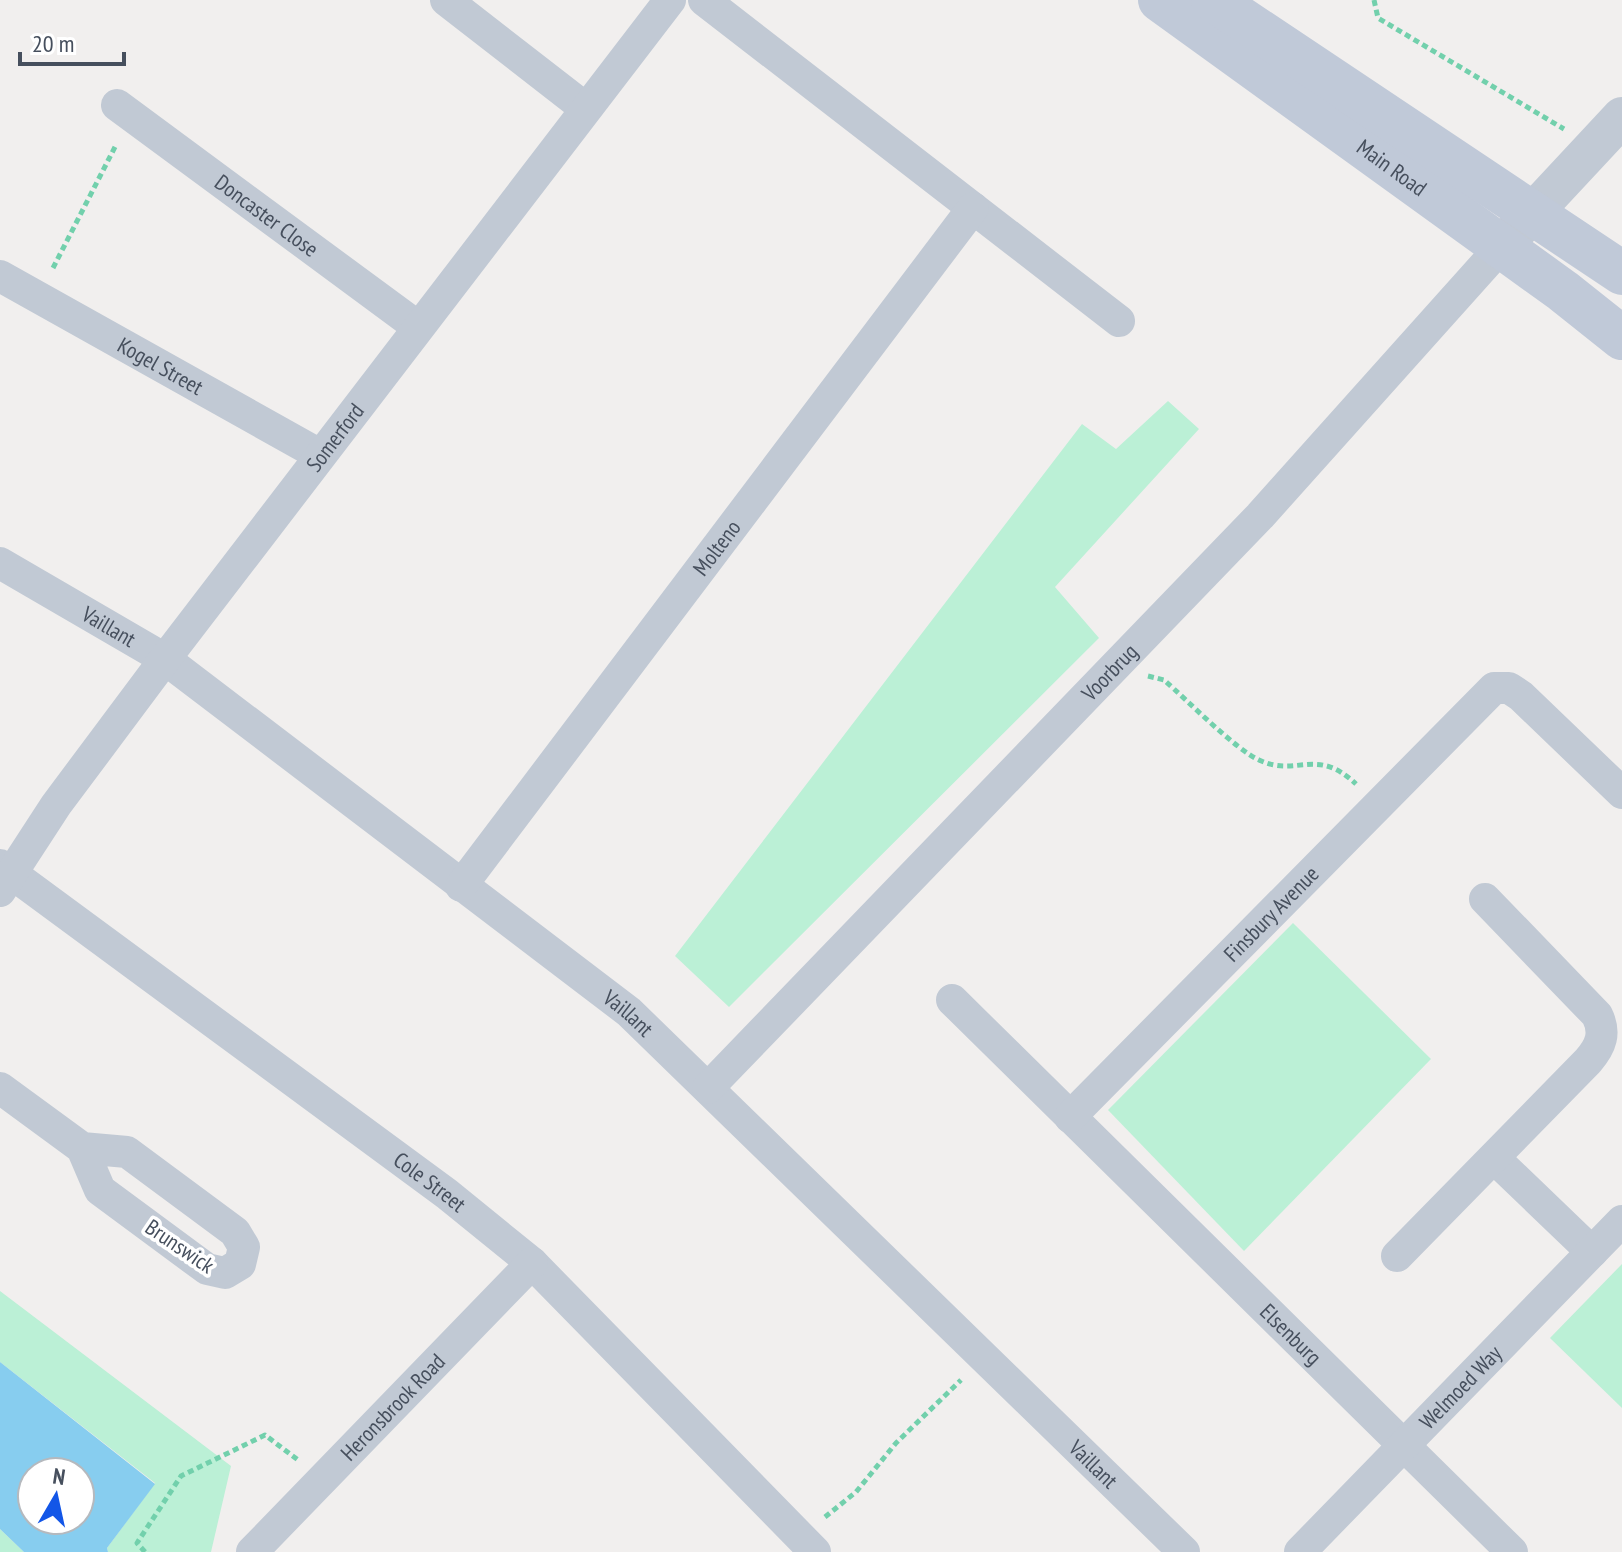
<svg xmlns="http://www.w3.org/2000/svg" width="1622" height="1552" font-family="'PT Sans Narrow',sans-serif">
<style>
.green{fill:#bbf0d6}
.water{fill:#87cdef;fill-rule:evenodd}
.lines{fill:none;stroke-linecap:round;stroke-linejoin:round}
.path{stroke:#72d0ac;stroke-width:5;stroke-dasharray:6 4;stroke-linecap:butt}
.minor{stroke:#c1c9d4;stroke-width:32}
.tertiary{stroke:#c1c9d4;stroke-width:40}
.secondary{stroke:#c0c9d8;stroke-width:44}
.labels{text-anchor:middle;stroke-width:7;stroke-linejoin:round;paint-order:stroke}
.street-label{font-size:22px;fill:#464f5d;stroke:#fff}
</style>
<rect width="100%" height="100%" fill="#f1efee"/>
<g class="green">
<path d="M 1168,401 L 1199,429 L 1055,587 L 1099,638 L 729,1007 L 675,956 L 1082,424 L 1116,449 Z"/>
<path d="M 1293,923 L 1431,1059 L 1244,1251 L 1108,1110 Z"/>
<path d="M 1622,1264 L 1622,1408 L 1550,1338 Z"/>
<path d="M 0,1291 L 231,1466 L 211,1552 L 108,1552 L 107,1548 L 155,1483 L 0,1362 Z"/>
<path d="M 0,1529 L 24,1552 L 0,1552 Z"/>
</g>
<path class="water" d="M 0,1362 L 155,1484 L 107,1548 L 108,1552 L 24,1552 L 0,1529 ZM 32,1472 L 80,1472 L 80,1520 L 32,1520 Z"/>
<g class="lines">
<g class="path">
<path d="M 1374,0 L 1378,18 L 1564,129"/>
<path d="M 53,268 L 116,145"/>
<path d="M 1148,676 L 1164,680 C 1187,700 1235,749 1259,760 C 1297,778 1316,746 1356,784"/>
<path d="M 825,1517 L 856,1492 L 896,1443 L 961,1380"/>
<path d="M 145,1552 L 137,1543 L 181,1476 L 265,1435 L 298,1460"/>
</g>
<g class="minor">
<path d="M 446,0 L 585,108"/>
<path d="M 704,0 L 1119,321"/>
<path id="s1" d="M 117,105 L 418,327"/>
<path id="s2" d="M 0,276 L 320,455"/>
<path id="s3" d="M 0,563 L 165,659 L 629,1012 L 1184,1552"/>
<path id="s4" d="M 0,865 L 447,1194 L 532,1263 L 815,1552"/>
<path id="s5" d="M 461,886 L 973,208"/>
<path id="s6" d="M 0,891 L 56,805 L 165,659 L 670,0"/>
<path id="s7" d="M 952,1000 L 1512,1552"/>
<path d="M 0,1088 L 82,1148 L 100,1190 L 207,1269 L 225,1273 L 240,1264 L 244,1247 L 235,1232 L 127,1152 L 82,1148"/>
<path id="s8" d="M 708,1088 L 1260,516 L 1500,248"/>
<path id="s9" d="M 1070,1117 L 1494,688 L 1509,688 L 1521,696 L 1622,793"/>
<path d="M 1494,1158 L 1592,1252"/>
<path d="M 1397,1256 L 1588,1061 C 1601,1046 1606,1033 1597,1015 L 1485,899"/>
<path id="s10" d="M 252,1552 L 532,1263"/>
<path id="s11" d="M 1300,1552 L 1622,1221"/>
</g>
<path class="tertiary" d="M 1510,237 L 1622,117"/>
<g class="secondary">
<path id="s12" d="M 1160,0 L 1563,291 L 1622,338"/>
<path d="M 1213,0 L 1622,273"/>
</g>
</g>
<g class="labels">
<g class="street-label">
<text dy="8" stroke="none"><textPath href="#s12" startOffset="286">Main Road</textPath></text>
<text dy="8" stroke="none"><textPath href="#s1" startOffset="186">Doncaster Close</textPath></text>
<text dy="8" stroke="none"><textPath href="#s2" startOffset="184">Kogel Street</textPath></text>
<text dy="8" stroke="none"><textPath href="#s6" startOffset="564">Somerford</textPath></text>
<text dy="8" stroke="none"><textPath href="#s5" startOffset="424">Molteno</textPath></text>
<text dy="8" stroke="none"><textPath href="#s3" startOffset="126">Vaillant</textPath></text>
<text dy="8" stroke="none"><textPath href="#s8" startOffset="578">Voorbrug</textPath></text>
<text dy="8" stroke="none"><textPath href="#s9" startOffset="286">Finsbury Avenue</textPath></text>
<text dy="8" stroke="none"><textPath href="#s3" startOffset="774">Vaillant</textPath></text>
<text dy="8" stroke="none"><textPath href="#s4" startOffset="534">Cole Street</textPath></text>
<text transform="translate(180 1246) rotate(34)" y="8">Brunswick</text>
<text dy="8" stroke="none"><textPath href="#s7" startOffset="476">Elsenburg</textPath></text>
<text dy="8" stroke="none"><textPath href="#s11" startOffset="230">Welmoed Way</textPath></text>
<text dy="8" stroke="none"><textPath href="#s10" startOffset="202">Heronsbrook Road</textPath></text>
<text dy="8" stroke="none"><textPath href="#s3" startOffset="1422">Vaillant</textPath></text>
</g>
</g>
<g transform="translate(56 1496) rotate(9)"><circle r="38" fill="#ffffff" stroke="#b5b9be" stroke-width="2"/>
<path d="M0-6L14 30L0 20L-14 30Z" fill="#1356e7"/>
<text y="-12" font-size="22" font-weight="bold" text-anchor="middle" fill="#464f5d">N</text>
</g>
<path d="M20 52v12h104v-12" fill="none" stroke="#464f5d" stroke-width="4"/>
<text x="32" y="52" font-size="24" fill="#464f5d" stroke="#ffffff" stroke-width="6" paint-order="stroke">20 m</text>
</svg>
